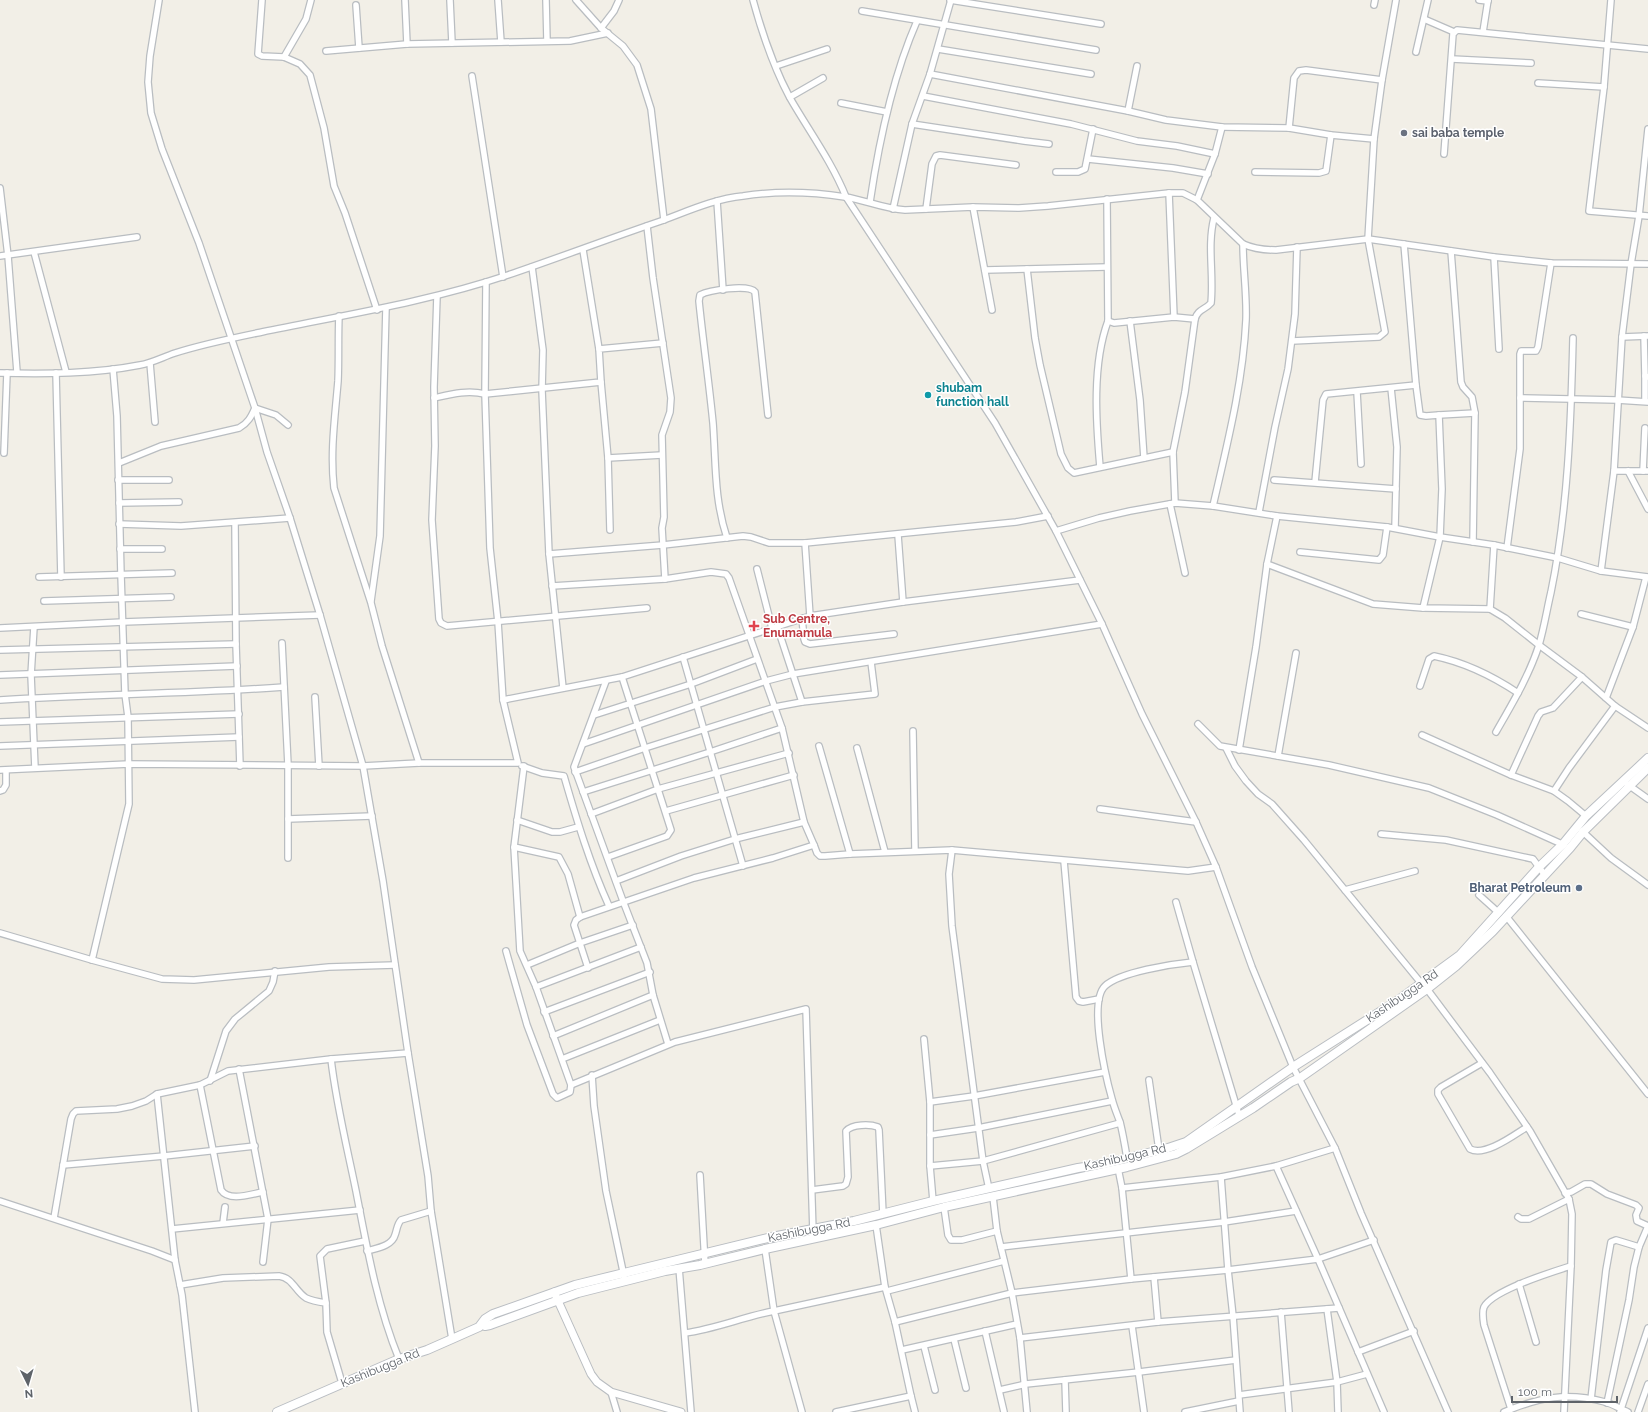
<svg xmlns="http://www.w3.org/2000/svg" width="1648" height="1412" font-family="Raleway,sans-serif">
<style>
.lines{fill:none;stroke-linecap:round;stroke-linejoin:round}
.minor-casing{stroke:#b9bdc1;stroke-width:8}
.tertiary-casing{stroke:#b9bdc1;stroke-width:9}
.secondary-casing{stroke:#babec3;stroke-width:10}
.minor{stroke:#fff;stroke-width:5.5}
.tertiary{stroke:#fff;stroke-width:7}
.secondary{stroke:#fff;stroke-width:8}
.worship-dot{fill:#6b7280;stroke:#fff;stroke-width:1.5}
.culture-dot{fill:#0f9aa8;stroke:#fff;stroke-width:1.5}
.health-dot{fill:#e0444e;stroke:#fff;stroke-width:1.5}
.service-dot{fill:#5c6f8a;stroke:#fff;stroke-width:1.5}
.labels{text-anchor:middle;stroke-width:3;stroke-linejoin:round;paint-order:stroke}
.worship-label{font-size:12px;font-weight:bold;fill:#5b616d;stroke:#fff;text-anchor:start}
.culture-label{font-size:12px;font-weight:bold;fill:#0d838f;stroke:#fff;text-anchor:start}
.health-label{font-size:12px;font-weight:bold;fill:#be3a42;stroke:#fff;text-anchor:start}
.service-label{font-size:12px;font-weight:bold;fill:#4e5e75;stroke:#fff;text-anchor:end}
.street-label{font-size:12px;fill:#5e6369;stroke:#fff}
</style>
<rect width="100%" height="100%" fill="#f2efe7"/>
<g class="lines">
<defs>
<g id="minor">
<path d="M 159,0 L 150,56 L 148,82 L 151,113 L 162,149 L 199,243 L 255,408 L 267,452 L 290,518 L 320,615 L 363,766 L 383,881 L 408,1053 L 428,1176 L 431,1211 L 452,1339"/>
<path d="M 262,0 L 258,54 L 262,56 L 284,57 L 300,64 L 310,75 L 324,128 L 334,186 L 345,213 L 377,310"/>
<path d="M 405,0 L 407,44"/>
<path d="M 450,0 L 452,43"/>
<path d="M 498,0 L 501,42"/>
<path d="M 546,0 L 547,41"/>
<path d="M 576,0 L 601,28 L 623,46 L 637,65 L 651,109 L 664,220"/>
<path d="M 753,0 C 762,33 774,68 790,98 C 809,131 832,162 846,197 L 995,423 L 1056,531 L 1102,624 L 1142,714 L 1196,822 L 1216,867 L 1252,967 L 1293,1067 L 1335,1148 L 1361,1213 L 1448,1412"/>
<path d="M 950,0 L 1101,24"/>
<path d="M 1479,0 L 1488,1"/>
<path d="M 1611,0 L 1604,87 L 1589,211 L 1648,216"/>
<path d="M 356,5 L 359,48"/>
<path d="M 1374,5 L 1375,0"/>
<path d="M 862,11 L 1096,50"/>
<path d="M 1424,19 L 1454,32"/>
<path d="M 601,28 L 614,11 L 619,0"/>
<path d="M 1483,32 L 1488,0"/>
<path d="M 938,49 L 1091,74"/>
<path d="M 326,51 L 407,44 L 570,41 L 608,33"/>
<path d="M 1416,52 L 1428,0"/>
<path d="M 284,57 L 306,19 L 311,0"/>
<path d="M 1452,59 L 1531,63"/>
<path d="M 776,66 L 827,49"/>
<path d="M 930,74 L 1128,111 L 1166,120 L 1222,127 L 1289,128 L 1331,135 L 1374,139"/>
<path d="M 472,76 L 503,277"/>
<path d="M 1538,83 L 1604,87"/>
<path d="M 923,96 L 1071,124 L 1137,141 L 1177,146 L 1215,154"/>
<path d="M 790,97 L 823,78"/>
<path d="M 841,103 L 887,112"/>
<path d="M 1128,111 L 1137,66"/>
<path d="M 912,124 L 1024,141 L 1049,144"/>
<path d="M 1289,128 L 1294,78 L 1299,71 L 1306,70 L 1382,80"/>
<path d="M 1444,154 L 1453,34 L 1457,30 L 1648,49"/>
<path d="M 1088,159 L 1173,168 L 1208,174"/>
<path d="M 1056,172 L 1078,172 L 1085,169 L 1093,129"/>
<path d="M 1255,172 L 1319,173 L 1326,171 L 1331,135"/>
<path d="M 0,188 L 8,256 L 17,372"/>
<path d="M 1169,193 L 1174,317"/>
<path d="M 1107,199 L 1108,321 L 1114,323 L 1174,317 L 1195,319"/>
<path d="M 1197,200 L 1215,154 L 1222,127"/>
<path d="M 717,201 L 723,290"/>
<path d="M 870,202 C 879,141 892,78 917,21"/>
<path d="M 973,207 L 992,310"/>
<path d="M 893,209 L 912,124 L 930,74 L 951,0"/>
<path d="M 926,209 L 932,164 L 936,156 L 940,155 L 1016,165"/>
<path d="M 647,226 L 653,278 L 671,398 L 670,412 L 662,435 L 664,517 L 662,528 L 665,579"/>
<path d="M 1404,244 L 1416,385 L 1420,415 L 1426,416 L 1439,415 L 1442,489 L 1440,537 L 1423,608"/>
<path d="M 583,250 L 599,349"/>
<path d="M 1451,251 L 1461,382 L 1463,387 L 1472,397 L 1475,413 L 1473,542"/>
<path d="M 34,252 L 66,372"/>
<path d="M 0,256 L 137,237"/>
<path d="M 1494,257 L 1499,349"/>
<path d="M 532,267 L 543,350 L 542,390 L 549,554 L 563,688"/>
<path d="M 1027,269 L 1035,338 L 1040,365 L 1061,454 L 1068,468 L 1074,473 L 1173,452"/>
<path d="M 985,270 L 1107,267"/>
<path d="M 486,282 L 485,394 L 490,548 L 498,622 L 503,700"/>
<path d="M 437,296 L 434,387 L 435,446 L 432,520 L 439,619 L 441,623 L 447,626 L 647,608"/>
<path d="M 339,316 C 338,337 339,359 338,381 C 335,417 330,452 334,488 L 371,603 L 382,646 L 419,763"/>
<path d="M 1130,321 L 1140,400 L 1144,458"/>
<path d="M 1644,336 L 1645,376"/>
<path d="M 1622,337 L 1648,336"/>
<path d="M 1292,341 L 1379,337 L 1385,332 L 1368,239 L 1374,139 L 1382,80 L 1396,0"/>
<path d="M 150,363 L 155,422"/>
<path d="M 0,373 C 46,374 94,374 140,365 C 152,363 163,357 175,353 C 203,344 233,338 262,332 C 344,315 427,302 508,275 C 558,258 608,239 658,222 C 686,212 713,199 743,196 C 776,191 812,192 845,197 C 865,200 884,209 905,210 L 973,207 L 1019,208 L 1048,206 L 1169,193 L 1183,193 L 1197,200 L 1243,244 C 1254,249 1264,250 1276,250 L 1368,239 L 1494,257 L 1551,263 L 1648,264"/>
<path d="M 56,373 L 61,577"/>
<path d="M 601,382 L 608,458 L 610,530"/>
<path d="M 1391,388 L 1397,447 L 1395,528"/>
<path d="M 1357,392 L 1361,464"/>
<path d="M 434,398 C 452,394 467,390 485,394 L 601,382 L 599,349 L 663,343"/>
<path d="M 1520,398 L 1617,400 L 1648,402"/>
<path d="M 1645,401 L 1645,376 L 1648,377"/>
<path d="M 1439,415 L 1475,413"/>
<path d="M 4,453 L 7,373"/>
<path d="M 608,458 L 662,455"/>
<path d="M 119,463 L 161,446 L 239,428 C 248,423 251,417 255,408 L 276,415 L 288,425"/>
<path d="M 1100,467 C 1096,422 1092,364 1108,321"/>
<path d="M 1614,471 L 1648,471"/>
<path d="M 1628,471 L 1648,509"/>
<path d="M 1643,471 L 1645,428"/>
<path d="M 118,480 L 169,480"/>
<path d="M 1274,480 L 1396,489"/>
<path d="M 1315,482 L 1323,400 L 1326,394 L 1416,385"/>
<path d="M 119,503 L 179,502"/>
<path d="M 1175,503 L 1173,452 L 1185,392 L 1195,319 C 1198,309 1205,310 1211,303 C 1214,274 1207,246 1214,218"/>
<path d="M 1170,504 L 1185,573"/>
<path d="M 1213,506 C 1227,445 1243,383 1246,320 C 1247,295 1243,269 1243,244"/>
<path d="M 1259,512 L 1275,427 L 1288,369 L 1295,314 L 1297,247"/>
<path d="M 235,523 L 236,644 L 240,766"/>
<path d="M 119,524 L 181,526 L 290,518"/>
<path d="M 1056,531 L 1099,518 L 1130,511 L 1175,503 L 1213,506 L 1277,516 L 1387,527 L 1440,537 L 1494,545 L 1558,558 L 1601,571 L 1648,577"/>
<path d="M 898,535 L 903,602"/>
<path d="M 727,538 C 714,499 716,463 713,423 C 709,382 703,341 699,301 L 700,295 C 709,290 749,284 755,292 L 768,415"/>
<path d="M 1507,548 L 1520,449 L 1520,354 L 1521,351 L 1536,351 L 1538,347 L 1551,263"/>
<path d="M 120,549 L 162,549"/>
<path d="M 1300,552 L 1379,560 L 1383,555 L 1387,527"/>
<path d="M 549,554 L 663,545 L 743,536 L 751,537 L 769,543 L 805,543"/>
<path d="M 1267,564 L 1373,604 L 1423,608 L 1490,609 L 1505,618 L 1539,645 L 1582,677 L 1615,706 L 1648,728"/>
<path d="M 757,569 L 772,628"/>
<path d="M 1601,571 L 1614,471 L 1622,337 L 1631,264 L 1639,216 L 1648,129"/>
<path d="M 39,577 L 172,573"/>
<path d="M 552,586 L 665,579 L 711,572 L 726,574 L 729,578 L 782,728 L 804,822 L 814,845 L 773,858 L 694,878 L 580,917 L 576,920 L 574,925 L 588,968"/>
<path d="M 44,601 L 171,597"/>
<path d="M 371,601 L 380,536 L 386,308"/>
<path d="M 1490,609 L 1494,545"/>
<path d="M 1581,614 L 1633,627"/>
<path d="M 810,616 L 805,543 L 1016,522 L 1048,516"/>
<path d="M 802,618 L 804,639 L 805,642 L 810,644 L 894,634"/>
<path d="M 777,626 L 802,702"/>
<path d="M 34,627 L 31,675 L 35,768"/>
<path d="M 0,628 L 123,622 L 320,615"/>
<path d="M 282,643 L 288,765 L 288,858"/>
<path d="M 0,650 L 236,644"/>
<path d="M 683,657 L 743,866"/>
<path d="M 0,675 L 237,666"/>
<path d="M 606,681 L 574,767 L 623,901 L 647,963 L 653,995 L 668,1044"/>
<path d="M 1420,686 L 1429,659 L 1434,656 C 1463,662 1494,677 1518,693"/>
<path d="M 315,697 L 319,766"/>
<path d="M 1606,698 L 1633,627 L 1646,577"/>
<path d="M 0,700 C 95,694 190,694 284,687"/>
<path d="M 594,715 L 691,684 L 757,659"/>
<path d="M 0,722 L 239,714"/>
<path d="M 1198,724 L 1220,746 L 1329,765 L 1429,788 L 1497,815 L 1564,845"/>
<path d="M 913,731 L 915,851"/>
<path d="M 1496,732 C 1512,704 1529,676 1539,645 C 1544,628 1547,609 1551,592 C 1568,509 1571,423 1573,338"/>
<path d="M 1422,735 L 1511,775 L 1554,791 L 1568,801 L 1586,816"/>
<path d="M 583,744 L 766,681 L 793,674 L 1102,624"/>
<path d="M 0,746 L 239,737"/>
<path d="M 819,746 L 850,854"/>
<path d="M 857,748 L 885,852"/>
<path d="M 1226,748 L 1235,766 L 1246,781 L 1258,794 L 1272,804 L 1304,840 L 1421,983"/>
<path d="M 1239,750 L 1256,647 L 1267,564 L 1277,516"/>
<path d="M 1278,756 L 1296,653"/>
<path d="M 522,766 L 542,773 L 564,776 C 577,821 590,864 609,906"/>
<path d="M 524,766 L 514,847 L 520,951 L 536,987 L 571,1085 L 675,1042 L 806,1009 L 813,1232"/>
<path d="M 0,770 L 129,764 L 363,766 L 419,763 L 518,763 L 503,700 L 622,677 L 810,616 L 903,602 L 1080,580"/>
<path d="M 575,772 L 645,748 L 775,707 L 802,702 L 875,694 L 871,662"/>
<path d="M 1511,775 L 1538,716 L 1541,712 L 1553,708 L 1582,677"/>
<path d="M 1627,784 L 1648,799"/>
<path d="M 0,791 L 3,790 L 6,785 L 6,770"/>
<path d="M 1554,791 L 1569,768 L 1615,706"/>
<path d="M 583,792 L 710,752 L 782,728"/>
<path d="M 1100,809 L 1196,822"/>
<path d="M 666,811 L 794,775"/>
<path d="M 591,814 L 658,789 L 789,753"/>
<path d="M 288,819 L 372,816"/>
<path d="M 517,820 L 552,832 L 560,832 L 578,827"/>
<path d="M 1582,831 L 1611,858 L 1648,885"/>
<path d="M 1381,834 L 1446,840 L 1533,859 L 1544,874"/>
<path d="M 814,845 L 817,853 L 820,856 L 825,856 L 850,854 L 952,850 L 1188,871 L 1216,867"/>
<path d="M 514,847 L 559,857 L 568,874 L 580,917"/>
<path d="M 952,850 L 949,874 L 952,926 L 983,1161 L 989,1189"/>
<path d="M 608,857 L 667,836 L 671,830 L 622,677"/>
<path d="M 1064,861 L 1076,997 L 1079,1001 L 1083,1002 L 1099,999"/>
<path d="M 616,881 L 681,856 L 735,839 L 804,822"/>
<path d="M 1345,890 L 1415,871"/>
<path d="M 1479,895 L 1499,913"/>
<path d="M 1176,902 L 1193,962 L 1239,1115"/>
<path d="M 1506,916 L 1648,1094"/>
<path d="M 0,933 L 92,960 L 162,979 L 194,980 L 329,967 L 395,965"/>
<path d="M 506,951 L 527,1025 L 553,1094 L 557,1098 L 570,1092 L 571,1085"/>
<path d="M 92,960 L 129,804 L 128,717 L 125,694 L 121,575 L 117,416 L 113,369"/>
<path d="M 527,965 L 580,943 L 633,925"/>
<path d="M 536,987 L 641,947"/>
<path d="M 1427,989 L 1490,1073 L 1530,1131 L 1569,1199 L 1572,1214 L 1571,1266 L 1564,1412"/>
<path d="M 544,1012 L 650,972"/>
<path d="M 553,1036 L 653,995"/>
<path d="M 924,1039 L 930,1102 L 930,1166 L 933,1201"/>
<path d="M 331,1059 C 336,1103 347,1147 356,1191 C 367,1248 377,1305 399,1359"/>
<path d="M 562,1059 L 660,1020"/>
<path d="M 1482,1063 L 1441,1087 L 1438,1090 L 1438,1094 L 1470,1149 C 1485,1157 1514,1135 1527,1127"/>
<path d="M 239,1069 L 268,1219 L 263,1262"/>
<path d="M 592,1075 L 594,1106 L 606,1191 L 624,1276"/>
<path d="M 1149,1080 L 1159,1150"/>
<path d="M 210,1081 L 226,1031 L 235,1019 L 269,991 L 273,982 L 275,971"/>
<path d="M 200,1085 L 221,1190 C 229,1202 251,1194 263,1192"/>
<path d="M 157,1094 L 175,1260 L 182,1295 L 195,1412"/>
<path d="M 930,1102 L 974,1096 L 1105,1072"/>
<path d="M 930,1135 L 978,1128 L 1112,1101"/>
<path d="M 1127,1158 C 1125,1146 1123,1134 1120,1122 C 1117,1114 1114,1107 1112,1099 C 1106,1078 1088,1002 1105,986 C 1120,972 1172,964 1193,962"/>
<path d="M 63,1165 L 164,1156 L 255,1146"/>
<path d="M 930,1166 L 983,1161 L 1120,1123"/>
<path d="M 1276,1166 L 1318,1259 L 1384,1412"/>
<path d="M 1118,1168 L 1122,1188 L 1131,1279"/>
<path d="M 700,1175 L 705,1264"/>
<path d="M 1221,1177 L 1228,1270 L 1233,1316 L 1240,1412"/>
<path d="M 1122,1188 L 1221,1177 L 1276,1166 L 1335,1148"/>
<path d="M 812,1190 L 843,1186 L 846,1184 L 848,1177 L 846,1131 C 852,1124 870,1124 878,1127 L 879,1130 L 883,1214"/>
<path d="M 1565,1193 L 1571,1192 L 1585,1184 L 1591,1184 L 1607,1194 L 1636,1205 L 1639,1208 L 1636,1215 L 1637,1221 L 1648,1226"/>
<path d="M 993,1197 L 997,1231 L 1012,1293 L 1020,1338 L 1027,1412"/>
<path d="M 0,1201 L 152,1251 L 175,1260"/>
<path d="M 944,1207 L 948,1235 L 951,1240 L 962,1240 L 997,1231"/>
<path d="M 1518,1217 L 1521,1219 L 1529,1219 L 1569,1199"/>
<path d="M 54,1218 L 71,1119 L 73,1114 L 76,1111 L 117,1109 L 132,1106 L 146,1101 L 157,1094 L 200,1085 L 228,1071 L 331,1059 L 408,1053"/>
<path d="M 223,1223 L 225,1207"/>
<path d="M 876,1225 L 885,1287 L 895,1322 L 911,1396 L 915,1412"/>
<path d="M 172,1229 L 360,1210"/>
<path d="M 1001,1247 L 1224,1222 L 1296,1211"/>
<path d="M 367,1251 C 377,1248 392,1246 395,1235 C 397,1230 397,1224 401,1220 L 431,1211"/>
<path d="M 679,1268 L 691,1412"/>
<path d="M 1154,1277 L 1158,1322"/>
<path d="M 1519,1284 L 1536,1342"/>
<path d="M 180,1285 L 223,1278 L 279,1276 C 293,1278 295,1291 306,1298 C 312,1301 319,1302 326,1303 L 327,1332 L 342,1383"/>
<path d="M 887,1291 L 1004,1261"/>
<path d="M 326,1303 L 320,1256 L 327,1249 L 365,1241"/>
<path d="M 1327,1309 L 1337,1382 L 1338,1412"/>
<path d="M 1281,1312 L 1289,1412"/>
<path d="M 895,1322 L 1012,1293 L 1131,1279 L 1228,1270 L 1318,1259 L 1374,1240"/>
<path d="M 1132,1326 L 1144,1412"/>
<path d="M 985,1331 L 1004,1412"/>
<path d="M 685,1333 C 715,1329 743,1317 774,1311 L 765,1249"/>
<path d="M 1020,1338 L 1158,1322 L 1339,1308"/>
<path d="M 954,1339 L 966,1388"/>
<path d="M 924,1346 L 935,1390"/>
<path d="M 902,1350 L 1017,1324"/>
<path d="M 1358,1352 L 1414,1331"/>
<path d="M 1065,1380 L 1066,1412"/>
<path d="M 1000,1390 L 1026,1384 L 1139,1372 L 1236,1360"/>
<path d="M 611,1392 L 617,1412"/>
<path d="M 1239,1395 L 1337,1382 L 1367,1374"/>
<path d="M 1591,1399 L 1606,1270 L 1611,1242 L 1616,1240 L 1639,1247"/>
<path d="M 1607,1403 L 1629,1300 L 1634,1267 L 1639,1247 L 1648,1226"/>
<path d="M 1511,1409 L 1484,1325 C 1483,1319 1482,1312 1484,1307 C 1493,1290 1552,1272 1571,1266"/>
<path d="M 802,1412 L 774,1311 L 885,1287"/>
<path d="M 836,1412 L 911,1396"/>
<path d="M 1185,1412 L 1239,1401"/>
<path d="M 1504,1412 C 1540,1397 1567,1392 1605,1402 C 1613,1404 1620,1409 1628,1412"/>
<path d="M 1620,1412 L 1648,1328"/>
<path d="M 1638,1412 L 1648,1384"/>
</g>
<path id="tertiary" d="M 554,1292 L 591,1374 L 597,1382 L 611,1392 L 681,1412"/>
<g id="secondary">
<path d="M 482,1325 L 485,1326 L 490,1325 L 578,1293 L 665,1271 L 700,1265 L 765,1249 L 876,1225 L 944,1207 L 1127,1167 L 1176,1154 L 1186,1149 L 1253,1108 L 1291,1082 L 1300,1078 L 1427,989 L 1456,966 L 1493,931 L 1570,848 L 1583,832 L 1648,768"/>
<path d="M 277,1412 L 399,1359 L 427,1350 L 452,1339 L 479,1327 L 485,1319 L 493,1314 L 575,1285 L 624,1273 L 772,1237 L 854,1221 L 933,1201 L 1078,1168 L 1104,1164 L 1168,1148 L 1186,1142 L 1293,1067 L 1397,1001 L 1460,955 L 1539,867 L 1563,844 L 1586,816 L 1648,758"/>
</g>
</defs>
<use href="#minor" class="minor-casing"/>
<use href="#tertiary" class="tertiary-casing"/>
<use href="#secondary" class="secondary-casing"/>
<use href="#minor" class="minor"/>
<use href="#tertiary" class="tertiary"/>
<use href="#secondary" class="secondary"/>
</g>
<circle class="worship-dot" cx="1404" cy="133" r="4"/>
<circle class="culture-dot" cx="928" cy="395" r="4"/>
<path class="health-dot" d="M752 620h4v4h4v4h-4v4h-4v-4h-4v-4h4z"/>
<circle class="service-dot" cx="1579" cy="888" r="4"/>
<g class="labels">
<g class="worship-label">
<text x="1412" y="137">sai baba temple</text>
</g>
<g class="culture-label">
<text x="936" y="392">shubam<tspan x="936" dy="14">function hall</tspan></text>
</g>
<g class="health-label">
<text x="763" y="623">Sub Centre,<tspan x="763" dy="14">Enumamula</tspan></text>
</g>
<g class="service-label">
<text x="1571" y="892">Bharat Petroleum</text>
</g>
<g class="street-label">
<text transform="translate(1402 996) rotate(-34)" y="4">Kashibugga Rd</text>
<text transform="translate(1125 1157) rotate(-13)" y="4">Kashibugga Rd</text>
<text transform="translate(809 1230) rotate(-11)" y="4">Kashibugga Rd</text>
<text transform="translate(380 1368) rotate(-22)" y="4">Kashibugga Rd</text>
</g>
</g>
<g transform="translate(28 1384) rotate(175)" stroke="#ffffff" stroke-width="3" paint-order="stroke">
<path d="M0-3L7 15L0 10L-7 15Z" fill="#5e6369"/>
<text y="-6" font-size="11" font-weight="bold" text-anchor="middle" fill="#5e6369">N</text>
</g>
<path d="M1512 1396v6h105v-6" fill="none" stroke="#5e6369" stroke-width="2"/>
<text x="1518" y="1396" font-size="12" fill="#5e6369" stroke="#ffffff" stroke-width="3" paint-order="stroke">100 m</text>
</svg>
